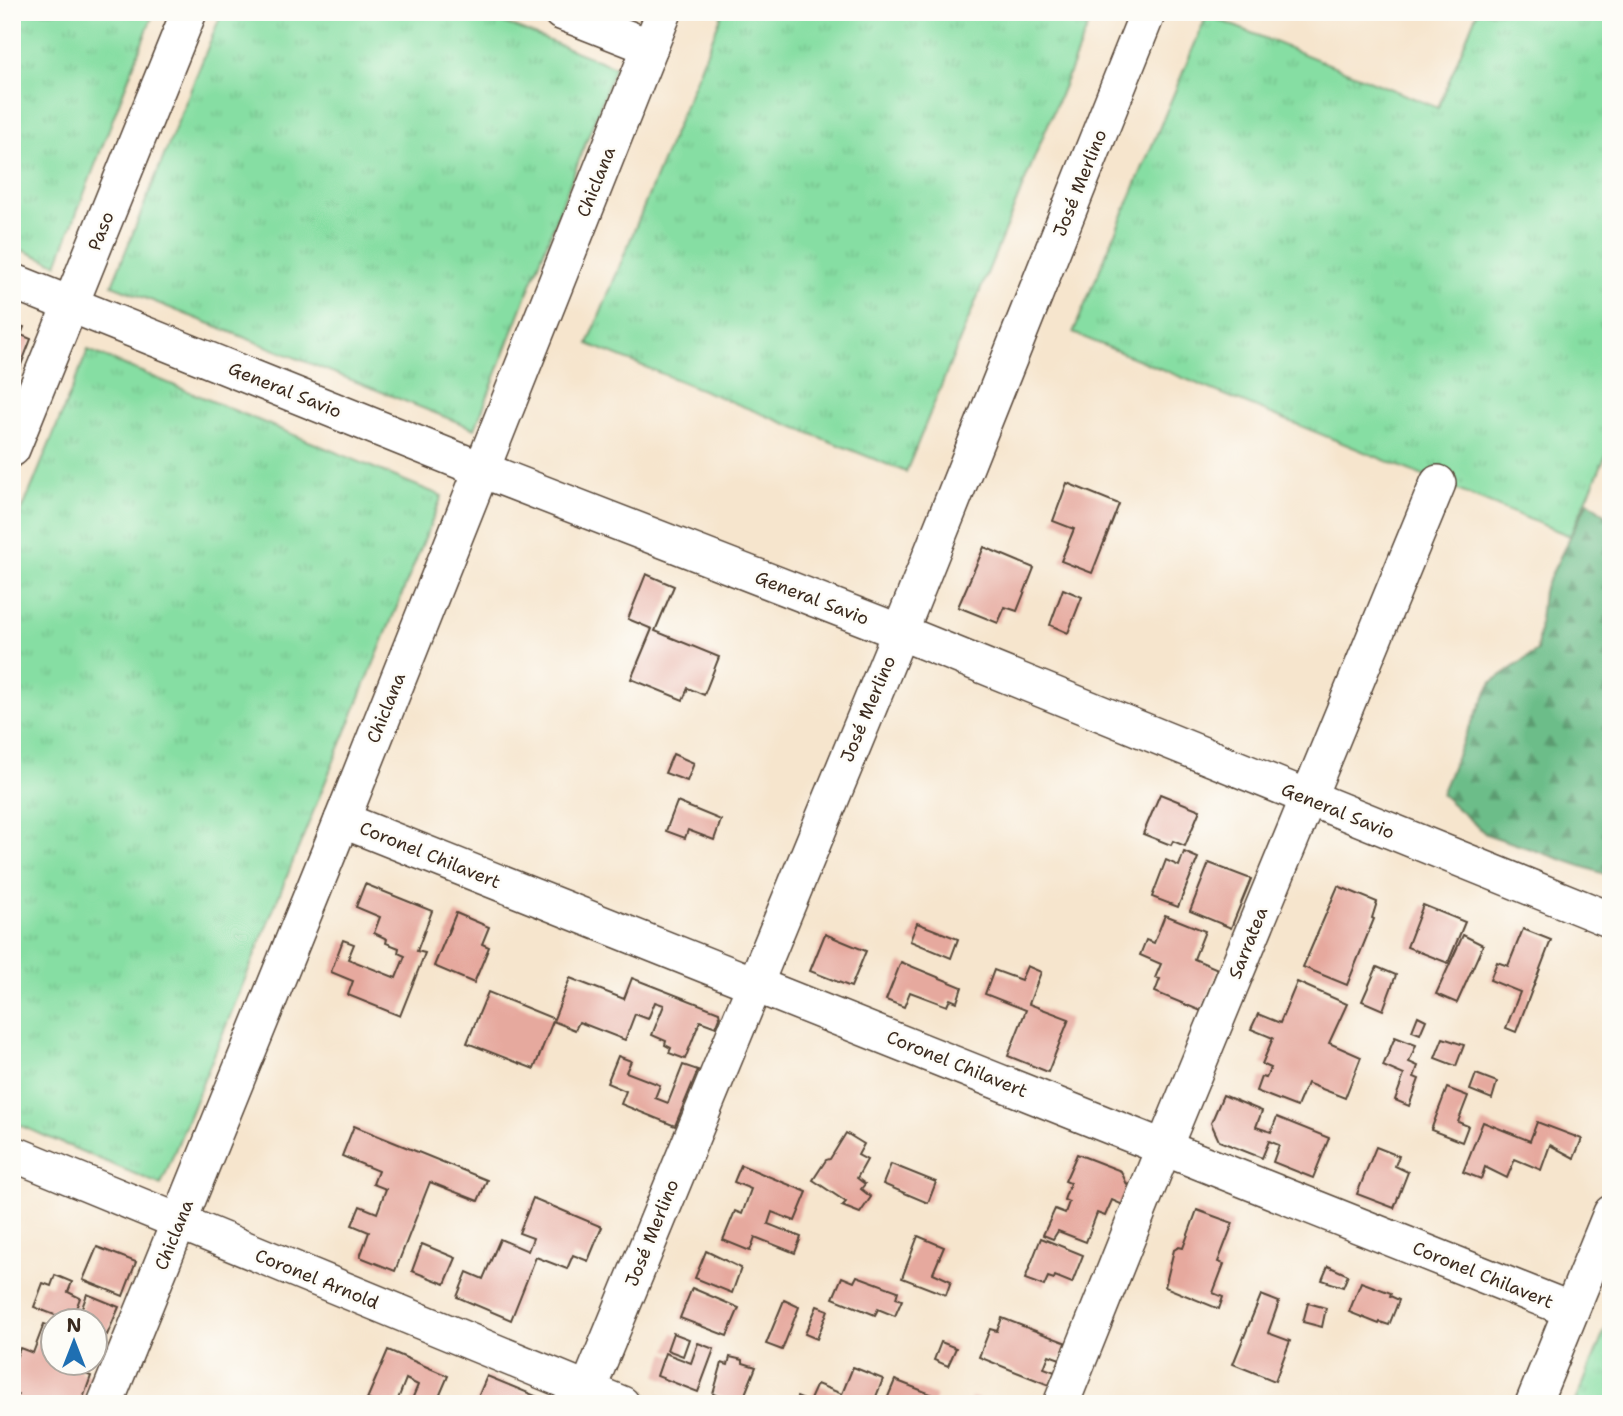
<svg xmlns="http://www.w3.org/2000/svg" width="1623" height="1416" font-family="'Shantell Sans',sans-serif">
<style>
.grass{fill:url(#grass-tufts);stroke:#608460;stroke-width:2}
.forest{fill:url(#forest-firs);stroke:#547454;stroke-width:2}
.building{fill:#e6a99e}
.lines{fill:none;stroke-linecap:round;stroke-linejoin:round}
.street-casing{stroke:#574638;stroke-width:38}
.street{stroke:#fff;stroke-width:35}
.labels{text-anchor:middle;stroke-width:5;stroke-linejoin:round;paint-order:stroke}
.street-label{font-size:18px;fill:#3b2a1e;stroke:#fdfcf7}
</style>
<defs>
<pattern id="grass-tufts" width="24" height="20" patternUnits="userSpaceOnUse" patternTransform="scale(1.75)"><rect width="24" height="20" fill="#86dea3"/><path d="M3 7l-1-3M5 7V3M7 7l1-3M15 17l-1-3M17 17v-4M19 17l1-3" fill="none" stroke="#75bf8c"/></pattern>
<pattern id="forest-firs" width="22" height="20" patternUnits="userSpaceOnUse" patternTransform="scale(1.75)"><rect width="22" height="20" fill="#6cbd89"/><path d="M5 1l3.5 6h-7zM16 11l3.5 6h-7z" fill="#5a9a6f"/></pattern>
</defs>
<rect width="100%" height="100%" fill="#fdfcf7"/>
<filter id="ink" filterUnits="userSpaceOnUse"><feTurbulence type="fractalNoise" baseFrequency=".0143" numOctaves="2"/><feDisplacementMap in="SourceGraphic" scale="14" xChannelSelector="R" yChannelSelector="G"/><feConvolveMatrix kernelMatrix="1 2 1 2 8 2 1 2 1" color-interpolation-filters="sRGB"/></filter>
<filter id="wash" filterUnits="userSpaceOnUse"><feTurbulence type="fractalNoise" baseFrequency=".00686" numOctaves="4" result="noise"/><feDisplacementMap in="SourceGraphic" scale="28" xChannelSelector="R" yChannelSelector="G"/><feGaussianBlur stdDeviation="1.57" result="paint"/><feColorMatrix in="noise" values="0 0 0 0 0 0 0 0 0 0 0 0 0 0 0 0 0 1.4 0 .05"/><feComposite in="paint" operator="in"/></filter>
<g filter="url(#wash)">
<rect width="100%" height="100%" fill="#f6e5cd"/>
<g class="grass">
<path d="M 12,12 L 154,12 L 57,264 L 12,246 Z"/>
<path d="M 222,12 L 477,12 L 615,67 L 475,429 L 112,285 Z"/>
<path d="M 723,12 L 1094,12 L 906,472 L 588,344 Z"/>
<path d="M 1477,12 L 1611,12 L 1611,444 L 1570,536 L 1073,333 L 1207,15 L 1438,108 Z"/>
<path d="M 88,350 L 442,496 L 161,1185 L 12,1122 L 12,535 Z"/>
<path d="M 1611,1315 L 1611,1404 L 1575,1404 Z"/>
</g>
<path class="forest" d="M 1588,501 L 1611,519 L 1611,876 L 1486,834 L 1441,794 L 1466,734 L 1492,682 L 1537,651 L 1543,591 Z"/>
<g id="blocks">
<g class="building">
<path d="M 12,323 L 24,327 L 21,335 L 31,339 L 19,370 L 12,368 Z"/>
<path d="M 12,373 L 18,375 L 12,389 Z"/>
<path d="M 1067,483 L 1119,504 L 1092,573 L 1061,561 L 1074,529 L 1053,521 Z"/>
<path d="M 984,547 L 1034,568 L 1017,611 L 1005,607 L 998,623 L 958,607 Z"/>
<path d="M 646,574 L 674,586 L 655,631 L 719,657 L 704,695 L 688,688 L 683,700 L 631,679 L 652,629 L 628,619 Z"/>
<path d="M 1063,589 L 1082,597 L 1068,633 L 1050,625 Z"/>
<path d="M 673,754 L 694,763 L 687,781 L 665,773 Z"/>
<path d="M 1160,794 L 1200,810 L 1185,846 L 1173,841 L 1171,845 L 1143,834 Z"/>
<path d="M 677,802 L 721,820 L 714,840 L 688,830 L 685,838 L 666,831 Z"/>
<path d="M 1184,852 L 1198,858 L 1178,907 L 1152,897 L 1166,860 L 1179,866 Z"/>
<path d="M 1209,863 L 1251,879 L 1231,928 L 1190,911 Z"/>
<path d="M 365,884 L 432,911 L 417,951 L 425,953 L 400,1016 L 348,995 L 353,981 L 331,972 L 343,940 L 354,944 L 348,959 L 396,978 L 405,956 L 398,953 L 399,948 L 386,943 L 387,939 L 374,933 L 380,917 L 356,907 Z"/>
<path d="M 1338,886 L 1377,902 L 1372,918 L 1374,919 L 1347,985 L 1303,967 Z"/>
<path d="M 1423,905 L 1465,922 L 1448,963 L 1407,947 Z"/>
<path d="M 456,913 L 489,927 L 482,944 L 489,947 L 474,983 L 434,966 Z"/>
<path d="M 1165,915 L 1205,931 L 1194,959 L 1218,969 L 1201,1011 L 1155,992 L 1160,979 L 1155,978 L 1161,964 L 1140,955 L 1146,940 L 1154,943 Z"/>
<path d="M 917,923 L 958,939 L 951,958 L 910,941 Z"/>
<path d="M 1523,929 L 1551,940 L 1516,1032 L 1506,1028 L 1520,992 L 1490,980 L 1497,962 L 1508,966 Z"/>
<path d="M 825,934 L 866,951 L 851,987 L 810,971 Z"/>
<path d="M 1463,935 L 1483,945 L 1457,1003 L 1436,994 Z"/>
<path d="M 901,962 L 962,987 L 957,1002 L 950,999 L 947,1006 L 910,992 L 904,1007 L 886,1000 Z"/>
<path d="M 1027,966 L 1041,972 L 1029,1004 L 1069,1019 L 1048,1072 L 1008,1056 L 1026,1010 L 985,994 L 994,970 L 1021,980 Z"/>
<path d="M 1377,967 L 1396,975 L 1383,1010 L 1362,1001 Z"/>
<path d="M 570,978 L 624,999 L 632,978 L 719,1012 L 720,1017 L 716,1027 L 700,1021 L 685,1059 L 669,1053 L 671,1048 L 665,1045 L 666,1041 L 652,1035 L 664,1005 L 655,1002 L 648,1019 L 635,1014 L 625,1040 L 579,1022 L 575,1030 L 553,1021 L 534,1069 L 467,1043 L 488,992 L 554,1019 Z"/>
<path d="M 1297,982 L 1347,1004 L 1329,1043 L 1361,1057 L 1345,1098 L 1307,1083 L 1297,1107 L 1256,1091 L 1261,1077 L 1266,1078 L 1271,1068 L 1262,1064 L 1273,1038 L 1251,1029 L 1258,1014 L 1280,1023 Z"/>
<path d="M 1418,1016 L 1426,1020 L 1420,1034 L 1412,1031 Z"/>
<path d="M 1395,1037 L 1416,1045 L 1409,1062 L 1418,1066 L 1414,1077 L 1419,1079 L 1409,1106 L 1395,1100 L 1404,1075 L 1383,1066 Z"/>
<path d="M 1443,1038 L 1464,1045 L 1456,1066 L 1435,1058 Z"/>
<path d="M 618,1056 L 631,1061 L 626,1072 L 660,1085 L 655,1098 L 668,1103 L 683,1065 L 698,1070 L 675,1126 L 621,1104 L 626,1091 L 607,1083 Z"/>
<path d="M 1476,1074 L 1497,1082 L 1492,1099 L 1470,1090 Z"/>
<path d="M 1447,1088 L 1468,1096 L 1458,1122 L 1468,1126 L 1462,1142 L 1431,1130 Z"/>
<path d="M 1223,1095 L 1262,1111 L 1256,1127 L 1271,1132 L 1277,1117 L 1329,1138 L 1313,1178 L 1273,1162 L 1279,1145 L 1269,1141 L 1262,1158 L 1219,1141 L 1211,1123 Z"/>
<path d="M 1483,1122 L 1530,1141 L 1537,1122 L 1582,1139 L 1574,1158 L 1550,1145 L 1541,1170 L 1515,1159 L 1507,1178 L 1485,1167 L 1481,1179 L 1463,1172 Z"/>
<path d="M 354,1126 L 487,1180 L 478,1201 L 430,1182 L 395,1271 L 360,1257 L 369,1232 L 352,1225 L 360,1206 L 377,1213 L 386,1189 L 373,1184 L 378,1171 L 342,1156 Z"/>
<path d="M 846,1133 L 864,1144 L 858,1155 L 867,1160 L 857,1178 L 865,1184 L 861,1189 L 871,1197 L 860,1213 L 842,1206 L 846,1202 L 813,1180 L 826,1160 L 830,1159 Z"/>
<path d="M 1376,1147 L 1399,1156 L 1395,1166 L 1408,1172 L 1394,1208 L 1357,1194 Z"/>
<path d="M 1077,1154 L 1121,1171 L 1129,1189 L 1123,1205 L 1112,1200 L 1105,1216 L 1097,1213 L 1086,1242 L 1058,1231 L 1053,1239 L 1043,1235 L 1055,1209 L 1065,1213 L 1069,1202 L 1064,1200 L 1070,1183 L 1065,1181 Z"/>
<path d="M 891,1164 L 936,1182 L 928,1203 L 883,1184 Z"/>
<path d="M 741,1165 L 807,1192 L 795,1221 L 772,1212 L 768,1224 L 801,1237 L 795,1253 L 755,1237 L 750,1251 L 723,1240 L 735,1211 L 742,1214 L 751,1189 L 734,1182 Z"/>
<path d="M 533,1198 L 602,1227 L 588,1261 L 573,1255 L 567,1269 L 536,1257 L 511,1320 L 457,1297 L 467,1272 L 483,1279 L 500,1239 L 528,1251 L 533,1238 L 519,1233 Z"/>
<path d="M 1197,1210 L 1233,1223 L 1218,1262 L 1224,1264 L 1213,1293 L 1223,1297 L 1219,1309 L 1165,1287 L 1174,1250 L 1179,1247 L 1183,1248 Z"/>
<path d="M 918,1236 L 944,1247 L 933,1273 L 951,1281 L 946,1295 L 902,1278 Z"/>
<path d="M 1041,1238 L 1083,1255 L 1072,1283 L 1055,1276 L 1054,1279 L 1048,1277 L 1044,1286 L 1025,1279 Z"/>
<path d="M 422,1244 L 456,1258 L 445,1284 L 412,1271 Z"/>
<path d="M 97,1247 L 136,1262 L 123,1296 L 83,1280 Z"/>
<path d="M 706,1251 L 741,1268 L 732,1293 L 695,1278 Z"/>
<path d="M 1328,1266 L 1348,1275 L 1343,1287 L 1322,1280 Z"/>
<path d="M 55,1275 L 72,1282 L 68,1292 L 80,1298 L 75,1311 L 69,1309 L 65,1319 L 34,1307 L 43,1283 L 51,1286 Z"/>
<path d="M 857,1276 L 898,1291 L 896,1298 L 902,1300 L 895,1316 L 878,1309 L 875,1315 L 833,1298 L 842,1277 L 854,1282 Z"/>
<path d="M 1361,1282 L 1391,1293 L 1390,1296 L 1399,1300 L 1389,1325 L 1380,1322 L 1379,1324 L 1349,1312 Z"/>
<path d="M 692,1288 L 739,1308 L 727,1336 L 680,1318 Z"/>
<path d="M 87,1294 L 119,1307 L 107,1335 L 94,1330 L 94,1322 L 77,1322 Z"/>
<path d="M 1261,1295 L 1279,1302 L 1268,1333 L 1290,1341 L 1275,1381 L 1233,1364 Z"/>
<path d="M 784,1300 L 799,1307 L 782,1350 L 766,1344 Z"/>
<path d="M 1308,1303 L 1326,1308 L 1322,1327 L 1303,1322 Z"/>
<path d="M 817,1306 L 828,1310 L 817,1339 L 805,1334 Z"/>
<path d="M 1002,1318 L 1067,1343 L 1060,1359 L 1049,1355 L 1044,1368 L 1055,1372 L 1049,1385 L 979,1357 L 990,1329 L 997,1331 Z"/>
<path d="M 44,1324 L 52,1327 L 52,1364 L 83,1364 L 80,1372 L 91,1376 L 81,1404 L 14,1404 L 18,1395 L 12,1393 L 12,1367 L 20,1348 L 33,1353 Z"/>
<path d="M 673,1333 L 689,1339 L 683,1356 L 667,1350 Z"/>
<path d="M 941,1342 L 956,1348 L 948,1366 L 934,1360 Z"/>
<path d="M 698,1343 L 714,1349 L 698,1392 L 657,1376 L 665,1353 L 691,1363 Z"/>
<path d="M 388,1350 L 448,1376 L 436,1404 L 410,1404 L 418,1385 L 406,1379 L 396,1404 L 378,1404 L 367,1399 Z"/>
<path d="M 730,1357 L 743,1360 L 743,1363 L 756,1367 L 741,1404 L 713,1394 L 722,1363 L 728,1365 Z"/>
<path d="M 853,1367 L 883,1379 L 873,1404 L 794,1404 L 797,1397 L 809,1402 L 817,1384 L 842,1394 Z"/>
<path d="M 487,1376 L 538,1397 L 542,1404 L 475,1404 Z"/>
<path d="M 895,1380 L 936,1396 L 933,1404 L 885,1404 Z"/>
<path d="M 971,1397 L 994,1403 L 994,1404 L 970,1404 Z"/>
</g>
</g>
</g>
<g filter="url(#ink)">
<use href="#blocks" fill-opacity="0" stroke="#574638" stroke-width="2"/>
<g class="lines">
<defs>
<g id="street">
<path d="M 561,12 L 650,47"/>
<path d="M 12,281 L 480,469 L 900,632 L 1611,920"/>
<path d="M 12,449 L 189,12"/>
<path d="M 342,820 L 1571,1310"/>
<path d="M 12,1153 L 622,1404"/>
<path d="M 105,1404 L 342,820 L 664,12"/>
<path d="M 582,1404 L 900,632 L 1148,12"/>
<path d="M 1061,1404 L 1164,1147 L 1438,483"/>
<path d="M 1533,1404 L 1611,1213"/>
</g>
</defs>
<use href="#street" class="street-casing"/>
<use href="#street" class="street"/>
</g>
</g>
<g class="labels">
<g class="street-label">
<text transform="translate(596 182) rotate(-68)" y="6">Chiclana</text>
<text transform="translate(1080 183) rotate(-68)" y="6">José Merlino</text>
<text transform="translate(101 231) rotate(-68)" y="6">Paso</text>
<text transform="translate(285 390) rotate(22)" y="6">General Savio</text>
<text transform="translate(812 598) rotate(21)" y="6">General Savio</text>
<text transform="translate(386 708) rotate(-68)" y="6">Chiclana</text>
<text transform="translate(868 709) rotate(-67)" y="6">José Merlino</text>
<text transform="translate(1338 811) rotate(22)" y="6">General Savio</text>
<text transform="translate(430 855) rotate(22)" y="6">Coronel Chilavert</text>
<text transform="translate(1248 943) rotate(-68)" y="6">Sarratea</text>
<text transform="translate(957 1064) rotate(22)" y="6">Coronel Chilavert</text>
<text transform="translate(652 1233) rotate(-68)" y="6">José Merlino</text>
<text transform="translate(174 1235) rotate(-68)" y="6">Chiclana</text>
<text transform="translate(1483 1275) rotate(22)" y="6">Coronel Chilavert</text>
<text transform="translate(317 1279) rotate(22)" y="6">Coronel Arnold</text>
</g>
</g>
<rect width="1623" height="1416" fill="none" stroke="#fdfcf7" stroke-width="42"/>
<g transform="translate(74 1342)"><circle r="33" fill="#fdfcf7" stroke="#afa8a0" stroke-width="2"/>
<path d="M0-5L12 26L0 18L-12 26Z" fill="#1f6fb2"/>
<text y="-10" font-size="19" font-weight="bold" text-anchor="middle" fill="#3b2a1e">N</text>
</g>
</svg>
